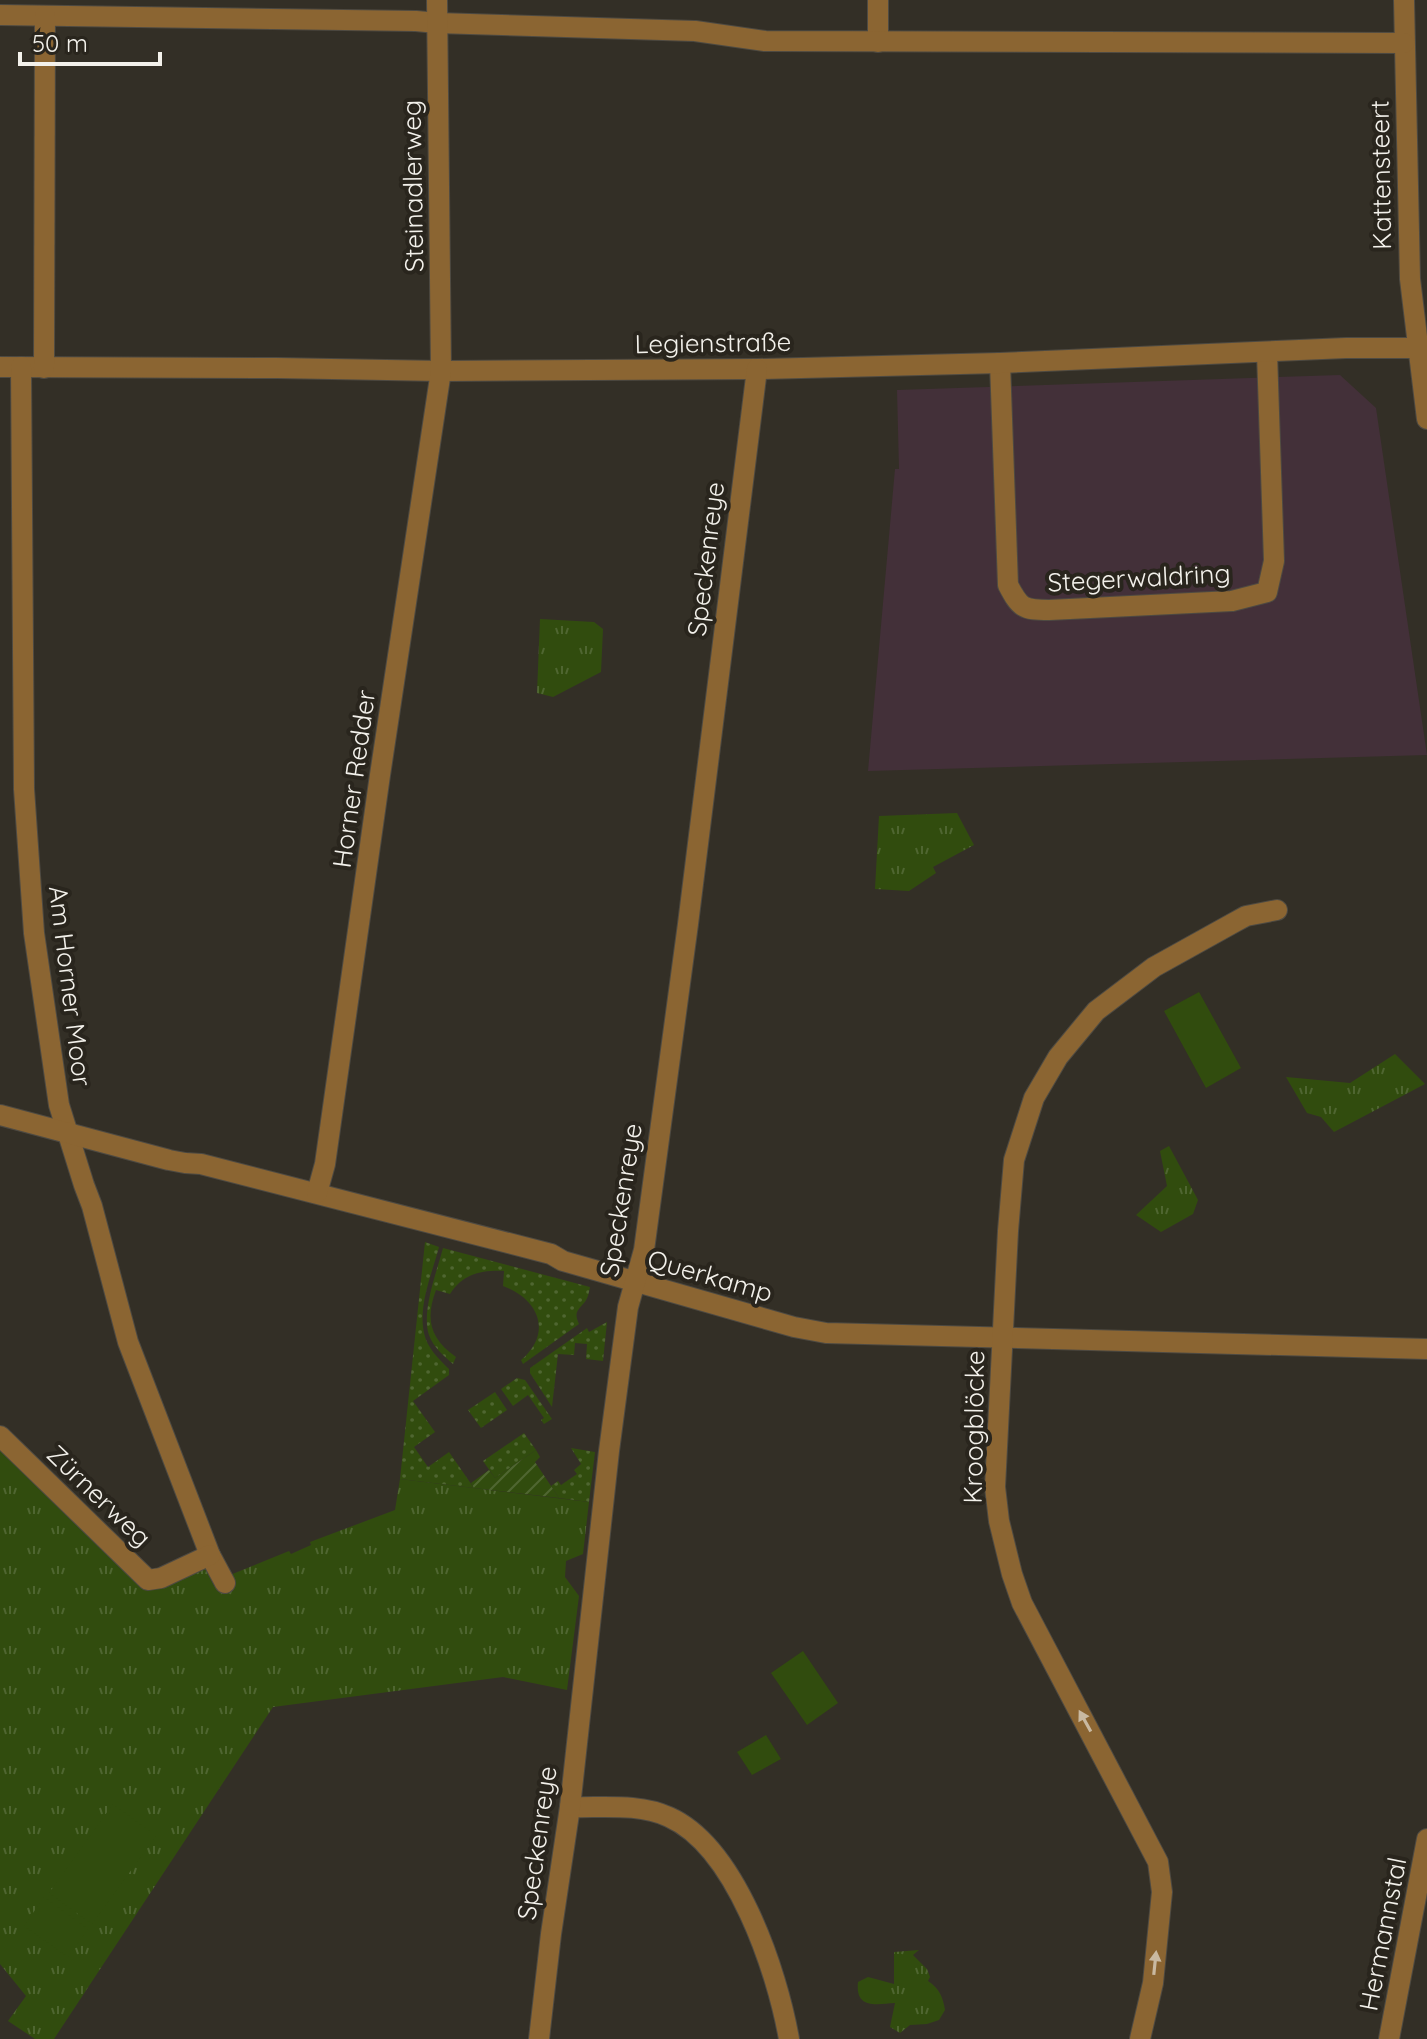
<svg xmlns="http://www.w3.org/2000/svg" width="1427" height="2039" font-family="Quicksand,sans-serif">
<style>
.commercial{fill:#433039}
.grass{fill:url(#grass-dots)}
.park{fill:url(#park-tufts)}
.garden{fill:url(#garden-furrows)}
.pitch{fill:#314c0e}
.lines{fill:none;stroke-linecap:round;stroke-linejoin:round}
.minor-casing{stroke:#4e4a42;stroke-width:22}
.minor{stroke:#8b6532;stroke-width:20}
.oneway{fill:#c9b9a1}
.labels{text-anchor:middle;stroke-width:8;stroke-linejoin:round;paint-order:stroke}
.street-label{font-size:26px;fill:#f3f1eb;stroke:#29251d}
</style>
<defs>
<pattern id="grass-dots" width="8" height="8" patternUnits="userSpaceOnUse" patternTransform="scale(2)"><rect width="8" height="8" fill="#314c0e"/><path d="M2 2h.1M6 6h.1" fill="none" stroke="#4f6631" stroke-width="1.8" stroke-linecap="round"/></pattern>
<pattern id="park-tufts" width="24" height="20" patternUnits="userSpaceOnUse" patternTransform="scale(2)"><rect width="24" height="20" fill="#314c0e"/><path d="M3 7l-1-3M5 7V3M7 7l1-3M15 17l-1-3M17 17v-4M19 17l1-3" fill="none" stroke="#4f6631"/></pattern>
<pattern id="garden-furrows" width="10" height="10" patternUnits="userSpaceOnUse" patternTransform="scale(2)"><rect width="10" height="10" fill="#314c0e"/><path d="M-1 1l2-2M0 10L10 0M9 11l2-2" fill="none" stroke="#4f6631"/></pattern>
</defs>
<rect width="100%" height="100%" fill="#332f26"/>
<path class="commercial" d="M 1340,375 L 1376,408 L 1427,755 L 868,771 L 895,469 L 899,469 L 897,390 Z"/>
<g class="grass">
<path d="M 425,1242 L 439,1247 C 432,1274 418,1305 424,1333 C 427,1348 439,1359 449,1369 L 449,1375 L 413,1401 L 435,1432 L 414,1447 L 428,1467 L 449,1452 L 474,1488 L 400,1479 Z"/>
<path d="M 443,1248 L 590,1287 C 589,1292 588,1299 584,1303 C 577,1311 574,1313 579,1324 L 523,1364 L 521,1360 C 553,1333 539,1299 503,1286 L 504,1271 C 481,1270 463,1274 450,1294 L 436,1290 C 425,1319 430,1339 456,1357 L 453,1364 C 444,1356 433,1347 429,1335 C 421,1312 437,1271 443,1248 Z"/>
<path d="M 607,1322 L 603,1361 L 586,1359 L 587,1344 L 575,1343 L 574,1355 L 558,1354 L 552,1407 L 530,1373 L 530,1368 L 587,1328 L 589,1332 Z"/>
<path d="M 517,1378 L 525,1380 L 552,1419 L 544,1424 L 541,1420 L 544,1418 L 528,1395 L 513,1406 L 501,1389 Z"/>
<path d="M 495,1392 L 507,1410 L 481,1428 L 468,1410 Z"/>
<path d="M 524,1433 L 536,1450 L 495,1478 L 483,1461 Z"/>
<path d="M 571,1448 L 595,1452 L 589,1502 L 559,1498 L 551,1486 L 558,1481 L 561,1485 L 577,1474 L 574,1470 L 581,1464 Z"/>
</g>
<g class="park">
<path d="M 540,619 L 594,622 L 603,629 L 601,672 L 553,697 L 537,693 Z"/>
<path d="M 957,813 L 974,845 L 933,867 L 936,873 L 909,891 L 875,889 L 879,816 Z"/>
<path d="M 1395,1054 L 1425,1084 L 1334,1132 L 1321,1117 L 1307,1113 L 1286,1077 L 1350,1083 Z"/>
<path d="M 1169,1146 L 1198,1200 L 1193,1214 L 1161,1232 L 1136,1215 L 1167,1186 L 1160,1151 Z"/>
<path d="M 0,1441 L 148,1591 L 203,1564 L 214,1586 L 231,1579 L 230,1575 L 289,1551 L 291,1554 L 311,1545 L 310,1542 L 395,1510 L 400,1479 L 589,1502 L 583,1554 L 566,1561 L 565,1577 L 579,1596 L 567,1690 L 503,1677 L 273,1707 L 54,2039 L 35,2039 L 8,2021 L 26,1996 L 0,1964 Z"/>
<path d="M 919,1950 L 913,1955 L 927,1969 L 930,1977 L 928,1981 C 939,1988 943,1997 945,2010 L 939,2020 L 927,2024 L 910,2025 L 900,2033 L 890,2027 L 895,2003 C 877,2004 855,2010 858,1982 L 868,1977 L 894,1984 L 894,1952 Z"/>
</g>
<path class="garden" d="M 536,1450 L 540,1457 L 535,1462 L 559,1498 L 474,1488 L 471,1483 L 489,1470 L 495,1478 Z"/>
<g class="pitch">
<path d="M 1199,992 L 1241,1068 L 1206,1088 L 1164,1011 Z"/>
<path d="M 803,1651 L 838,1703 L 807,1725 L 771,1673 Z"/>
<path d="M 766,1735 L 781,1759 L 752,1775 L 737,1752 Z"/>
<path d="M 113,1804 L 156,1836 L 92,1924 L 49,1893 Z"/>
<path d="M 44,1897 L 88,1929 L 68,1957 L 24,1926 Z"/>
</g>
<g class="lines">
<defs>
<g id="minor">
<path d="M 878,0 L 878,42"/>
<path d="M 1404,0 L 1410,279 L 1427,419"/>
<path d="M 0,15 L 416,21 L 437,23 L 695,31 L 765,41 L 1404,43"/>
<path d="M 1000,363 L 1008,585 C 1020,608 1023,610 1049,610 L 1232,601 L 1267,592 L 1274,561 L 1267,353"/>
<path d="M 0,367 L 277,368 L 441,371 L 757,369 L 1000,363 L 1346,348 L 1427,348"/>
<path d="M 21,367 L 24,789 L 34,933 L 59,1105 L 84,1185 L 92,1206 L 128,1342 L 210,1555 L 225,1583"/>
<path d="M 44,368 L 45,16"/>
<path d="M 0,1115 L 169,1160 L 185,1163 L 201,1164 L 551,1254 L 563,1261 L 794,1327 L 826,1333 L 1427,1349"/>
<path d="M 317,1193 L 325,1164 L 380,775 L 441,371 L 437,0"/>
<path d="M 0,1436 L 148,1580 L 161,1578 L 210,1555"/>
<path d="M 570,1807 C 602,1808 639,1803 669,1817 C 736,1847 777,1971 789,2039"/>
<path d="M 539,2039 L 551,1934 L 570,1807 L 609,1451 L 628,1307 L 644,1250 L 688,924 L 757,369"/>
<path d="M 1140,2039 L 1153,1983 L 1162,1892 L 1158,1862 L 1022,1603 L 1012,1574 L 999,1521 L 995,1487 L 1008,1231 L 1014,1160 L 1034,1098 L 1058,1057 L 1096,1011 L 1154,967 L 1235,922 L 1246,916 L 1277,910"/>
<path d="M 1389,2039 L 1427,1839"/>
</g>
</defs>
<use href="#minor" class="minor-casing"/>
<use href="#minor" class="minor"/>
</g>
<defs><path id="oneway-solid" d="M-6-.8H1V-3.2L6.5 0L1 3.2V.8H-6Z" transform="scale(2)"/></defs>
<g class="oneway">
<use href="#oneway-solid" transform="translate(1085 1721) rotate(-119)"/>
<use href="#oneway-solid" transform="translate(1155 1963) rotate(-84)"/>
</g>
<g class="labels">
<g class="street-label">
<text transform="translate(1381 175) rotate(-91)" y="9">Kattensteert</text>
<text transform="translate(413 186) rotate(-91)" y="9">Steinadlerweg</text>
<text transform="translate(713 343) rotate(-1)" y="9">Legienstraße</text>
<text transform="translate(706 559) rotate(-83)" y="9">Speckenreye</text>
<text transform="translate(1139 578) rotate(-3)" y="9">Stegerwaldring</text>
<text transform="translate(354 779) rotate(-82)" y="9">Horner Redder</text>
<text transform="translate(70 986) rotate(83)" y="9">Am Horner Moor</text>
<text transform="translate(621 1200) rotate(-81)" y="9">Speckenreye</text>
<text transform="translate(710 1276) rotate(16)" y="9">Querkamp</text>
<text transform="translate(974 1427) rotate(-89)" y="9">Kroogblöcke</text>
<text transform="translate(99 1496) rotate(44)" y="9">Zürnerweg</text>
<text transform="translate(537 1843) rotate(-82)" y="9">Speckenreye</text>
<text transform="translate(1383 1934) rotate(-79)" y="9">Hermannstal</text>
</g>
</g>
<path d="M20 52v12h140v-12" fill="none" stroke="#f3f1eb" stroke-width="4"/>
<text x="32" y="52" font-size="24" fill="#f3f1eb" stroke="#29251d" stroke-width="6" paint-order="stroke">50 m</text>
</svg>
